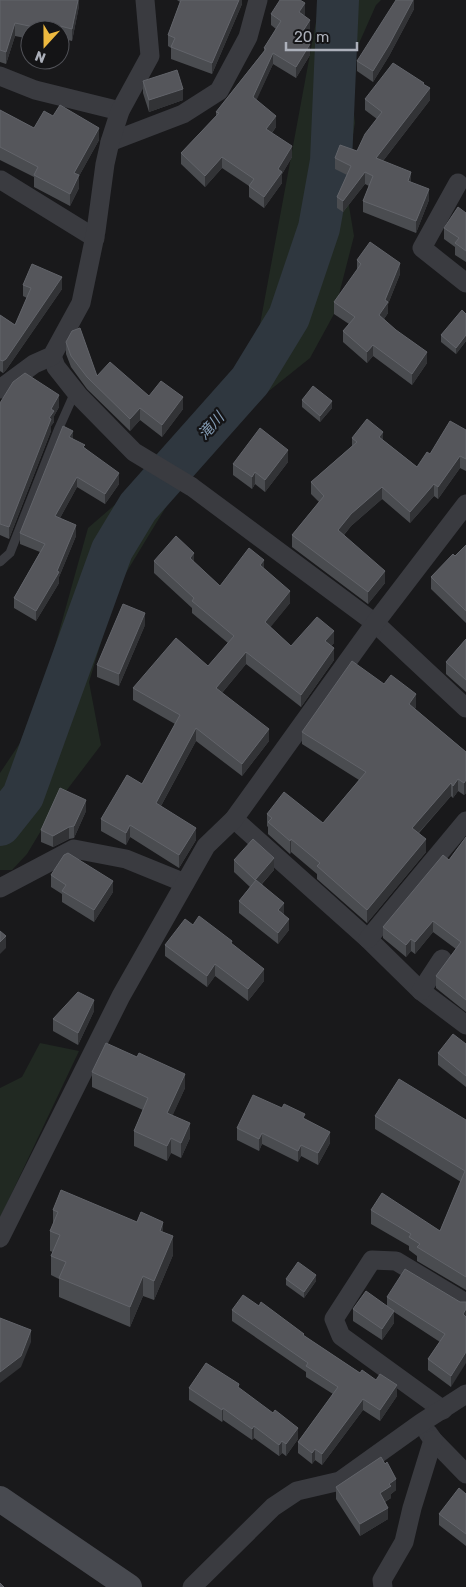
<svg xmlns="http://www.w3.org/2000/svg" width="466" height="1587" font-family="Rubik,'Noto Sans JP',sans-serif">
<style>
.green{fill:#212922}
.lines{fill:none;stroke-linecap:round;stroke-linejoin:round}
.river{stroke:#2f373f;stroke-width:42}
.lane{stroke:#3a3b40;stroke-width:9}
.street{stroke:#3a3b40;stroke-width:19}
.secondary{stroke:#484a50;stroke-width:26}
.wall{fill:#4a4c50}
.shaded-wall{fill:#323336}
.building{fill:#55565b;stroke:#62646a}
.labels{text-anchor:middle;stroke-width:4.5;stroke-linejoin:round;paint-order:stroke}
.water-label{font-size:15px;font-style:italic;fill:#849cb4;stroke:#141416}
</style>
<rect width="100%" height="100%" fill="#19191b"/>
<g class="green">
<path d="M 320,0 L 381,0 L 376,5 L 349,66 L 355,123 L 345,182 L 354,236 L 334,314 L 310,358 L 244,411 Z"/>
<path d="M 169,502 L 118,586 L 89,682 L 101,745 L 60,799 L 27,854 L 12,870 L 0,870 L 0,773 L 20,743 L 50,664 L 88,528 L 117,503 Z"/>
<path d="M 40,1043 L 79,1051 L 0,1218 L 0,1088 L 22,1077 Z"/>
</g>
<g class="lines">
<path class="river" d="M 0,825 L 23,796 L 112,550 L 138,507 L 250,381 L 289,317 L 319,228 L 331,161 L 338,0"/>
<path class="lane" d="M 0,562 L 10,553 L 59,428 L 75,392"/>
<g class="street">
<path d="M 0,76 L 35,90 L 120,111"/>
<path d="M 110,142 L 183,114 L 219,91 L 248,37 L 258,0"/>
<path d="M 0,181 L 1,180 L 95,238"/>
<path d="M 458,183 L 422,248 L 466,283"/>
<path d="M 52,356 L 56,367 L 79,396 L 134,452 L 192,487 L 375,623 L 466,708"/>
<path d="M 0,389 L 34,364 L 52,356 L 81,303 L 96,231 L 105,164 L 110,142 L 120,111 L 150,56 L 145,0"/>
<path d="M 234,819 L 368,939 L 421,991 L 466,1025"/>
<path d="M 0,888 L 74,849 L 126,859 L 185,883"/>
<path d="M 368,939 L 466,821"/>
<path d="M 421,991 L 442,959"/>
<path d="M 0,1238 L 121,996 L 206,846 L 234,819 L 375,623 L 466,504"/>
<path d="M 443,1410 L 341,1336 L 334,1319 L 372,1260 L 396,1261 L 466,1303"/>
<path d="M 428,1433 L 433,1440 L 466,1474"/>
<path d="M 192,1587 L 273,1507 L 297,1491 L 340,1481 L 421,1423 L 466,1394"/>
<path d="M 383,1587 L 382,1580 L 404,1542 L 412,1508 L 433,1440"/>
</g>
<path class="secondary" d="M 0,1499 L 129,1587"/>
</g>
<g class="wall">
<path d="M 0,0 L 79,0 L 79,6 L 72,41 L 60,38 L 60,40 L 60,30 L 30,30 L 30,39 L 15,36 L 6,64 L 0,62 Z"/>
<path d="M 177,0 L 242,0 L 242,4 L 212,74 L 171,59 L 171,48 L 168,46 L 168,35 L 180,2 Z"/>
<path d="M 414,0 L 414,9 L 389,56 L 373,82 L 357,71 L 357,61 Z"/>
<path d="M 271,14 L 305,14 L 304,15 L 310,31 L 304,40 L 310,55 L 296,78 L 273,64 L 256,100 L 276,127 L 272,133 L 292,157 L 282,174 L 282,183 L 264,208 L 249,197 L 249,186 L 222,168 L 205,187 L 181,164 L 181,153 L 216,116 L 216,112 L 264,51 L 264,48 L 276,29 L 271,25 Z"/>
<path d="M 143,81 L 183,100 L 149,112 L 143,93 Z"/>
<path d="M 424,85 L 430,100 L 383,161 L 411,182 L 429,200 L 416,233 L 363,212 L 363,201 L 369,186 L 365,184 L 343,212 L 337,208 L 337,197 L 347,175 L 335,169 L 335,158 L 357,151 L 377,119 L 365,110 L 365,99 Z"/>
<path d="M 0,110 L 34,128 L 53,116 L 99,140 L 79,176 L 79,188 L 70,206 L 34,187 L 34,177 L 0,160 Z"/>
<path d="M 466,213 L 466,262 L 455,255 L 455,247 L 444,239 L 444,228 Z"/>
<path d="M 357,260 L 400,274 L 388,304 L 388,313 L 384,319 L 427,363 L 412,385 L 373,356 L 367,363 L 343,342 L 343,331 L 349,324 L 334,314 L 334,302 L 357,271 Z"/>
<path d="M 23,285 L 62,289 L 6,370 L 3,373 L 0,371 L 0,315 L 15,325 L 27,298 L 23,296 Z"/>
<path d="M 466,314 L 466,341 L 456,354 L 441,342 L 441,335 Z"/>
<path d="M 66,342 L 97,376 L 183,409 L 162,437 L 140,420 L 130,431 L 87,389 L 71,367 L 66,354 Z"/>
<path d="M 302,400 L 332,408 L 320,422 L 302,407 Z"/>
<path d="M 0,403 L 59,407 L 54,416 L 54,422 L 51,426 L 51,431 L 9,539 L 0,535 Z"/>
<path d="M 466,430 L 466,471 L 460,468 L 438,499 L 434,496 L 410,523 L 382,499 L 351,526 L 344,535 L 385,583 L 368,604 L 292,547 L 292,535 L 319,502 L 311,494 L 311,482 L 352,446 L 352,438 L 383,440 L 417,467 L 430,454 Z"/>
<path d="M 73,439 L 85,448 L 119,484 L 105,504 L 77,487 L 60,518 L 76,536 L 59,577 L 59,583 L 36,621 L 14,608 L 14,598 L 40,552 L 20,544 L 20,533 Z"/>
<path d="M 288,462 L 265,492 L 255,484 L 252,489 L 233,475 L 233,464 Z"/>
<path d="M 466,545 L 466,623 L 431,589 L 431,577 L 455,556 Z"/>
<path d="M 154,561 L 194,562 L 220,586 L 264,569 L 290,603 L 270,627 L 291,646 L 334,643 L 331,646 L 334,660 L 301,707 L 246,664 L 222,693 L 269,741 L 242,776 L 196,741 L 161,806 L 196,840 L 179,868 L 130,837 L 126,845 L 101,831 L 101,819 L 142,784 L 175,724 L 133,700 L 133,688 L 208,666 L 228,643 L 192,613 L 192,608 L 154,573 Z"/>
<path d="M 145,625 L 119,686 L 97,677 L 97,665 Z"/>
<path d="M 466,639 L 466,692 L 446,674 L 446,662 Z"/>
<path d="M 416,707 L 415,709 L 466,752 L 466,793 L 464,795 L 458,791 L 453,798 L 451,796 L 419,833 L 426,852 L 367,923 L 317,879 L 317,874 L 291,852 L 290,854 L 268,834 L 268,827 L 267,826 L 267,814 L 323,823 L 359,780 L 302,744 L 302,732 Z"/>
<path d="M 86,811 L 74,838 L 69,839 L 53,847 L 41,842 L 41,830 Z"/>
<path d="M 466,837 L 466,1012 L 436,988 L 436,976 L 456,949 L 433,932 L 415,954 L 411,951 L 406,957 L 383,938 L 383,927 L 449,860 Z"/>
<path d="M 234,860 L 274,870 L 262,884 L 284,914 L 289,930 L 278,944 L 239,913 L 239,901 L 250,887 L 234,872 Z"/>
<path d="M 51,875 L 113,892 L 94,922 L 62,902 L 62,894 L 51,887 Z"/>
<path d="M 193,925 L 232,944 L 264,981 L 248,1001 L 215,976 L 207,987 L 165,956 L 165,945 Z"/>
<path d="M 94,1011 L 78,1045 L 53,1031 L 53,1019 Z"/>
<path d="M 466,1044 L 466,1087 L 438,1065 L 438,1053 Z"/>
<path d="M 92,1072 L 185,1088 L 172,1116 L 190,1138 L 181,1158 L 171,1153 L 167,1161 L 134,1146 L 134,1131 L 143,1110 L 92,1087 Z"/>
<path d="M 375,1116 L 466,1120 L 466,1290 L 417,1261 L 417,1256 L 409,1250 L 409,1246 L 371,1224 L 371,1210 L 440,1231 L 461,1182 L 375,1129 Z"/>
<path d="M 305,1119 L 330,1143 L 318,1165 L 301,1156 L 298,1162 L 262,1144 L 259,1151 L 237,1140 L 237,1128 Z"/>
<path d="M 53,1210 L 137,1222 L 163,1232 L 173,1255 L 154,1300 L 143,1296 L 130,1327 L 59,1297 L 59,1279 L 51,1275 L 51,1256 L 53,1252 L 50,1251 L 50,1231 L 53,1225 Z"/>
<path d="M 286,1279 L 316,1281 L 304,1298 L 286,1285 Z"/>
<path d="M 387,1297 L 460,1302 L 451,1387 L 428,1370 L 428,1359 L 440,1342 L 394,1312 L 394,1323 L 382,1340 L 353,1321 L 353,1309 L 387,1306 Z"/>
<path d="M 259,1306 L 360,1373 L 397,1396 L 380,1421 L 363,1410 L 322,1465 L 315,1460 L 312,1464 L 298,1453 L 298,1442 L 333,1394 L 306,1377 L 306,1372 L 232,1321 L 232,1310 Z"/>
<path d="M 189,1388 L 239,1388 L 298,1439 L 286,1456 L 282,1453 L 279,1456 L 254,1438 L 252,1440 L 223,1420 L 222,1422 L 189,1400 Z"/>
<path d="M 336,1487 L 396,1490 L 391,1494 L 391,1498 L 385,1502 L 388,1519 L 360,1536 L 336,1499 Z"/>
<path d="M 466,1494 L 466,1546 L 439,1525 L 439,1514 Z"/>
</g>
<g class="shaded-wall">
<path d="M 78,0 L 79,0 L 79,6 L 72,41 L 72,29 Z"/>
<path d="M 239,0 L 242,0 L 242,4 L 212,74 L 212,63 Z"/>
<path d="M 413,0 L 414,0 L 414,9 L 389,56 L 373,82 L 373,71 Z"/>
<path d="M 305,3 L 305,14 L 299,23 L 299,12 Z"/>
<path d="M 310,20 L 310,31 L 299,48 L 299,37 Z"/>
<path d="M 15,23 L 15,36 L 6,64 L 6,52 Z"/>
<path d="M 310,44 L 310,55 L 296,78 L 296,67 Z"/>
<path d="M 273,53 L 273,64 L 253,108 L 253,97 Z"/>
<path d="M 430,88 L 430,100 L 376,170 L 376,158 Z"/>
<path d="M 183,89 L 183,100 L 149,112 L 149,100 Z"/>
<path d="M 276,116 L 276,127 L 266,140 L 266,129 Z"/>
<path d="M 99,128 L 99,140 L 79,176 L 79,188 L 70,206 L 70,194 L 74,173 Z"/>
<path d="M 292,146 L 292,157 L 282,174 L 282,183 L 264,208 L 264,197 L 278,169 Z"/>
<path d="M 222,157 L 222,168 L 205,187 L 205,176 Z"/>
<path d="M 365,172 L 365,184 L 343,212 L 343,201 Z"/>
<path d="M 411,172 L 411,183 L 408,181 Z"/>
<path d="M 429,189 L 429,200 L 416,233 L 416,221 Z"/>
<path d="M 400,263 L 400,274 L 388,304 L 388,313 L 379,326 L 379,315 Z"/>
<path d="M 62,277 L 62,289 L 6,370 L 3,373 L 3,361 Z"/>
<path d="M 466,335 L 466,341 L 456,354 L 456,348 Z"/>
<path d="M 373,345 L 373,356 L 367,363 L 367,352 Z"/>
<path d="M 427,352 L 427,363 L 412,385 L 412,374 Z"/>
<path d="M 59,395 L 59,407 L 54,416 L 54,422 L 51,426 L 51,431 L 9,539 L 9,527 L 49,418 L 51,409 Z"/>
<path d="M 183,397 L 183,409 L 162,437 L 162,425 Z"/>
<path d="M 332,401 L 332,408 L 320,422 L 320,416 Z"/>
<path d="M 140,408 L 140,420 L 130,431 L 130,419 Z"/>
<path d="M 73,431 L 73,441 L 69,437 Z"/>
<path d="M 383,432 L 383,444 L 379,437 Z"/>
<path d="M 288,450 L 288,462 L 265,492 L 265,480 Z"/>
<path d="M 460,456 L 460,468 L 438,499 L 438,487 Z"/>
<path d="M 255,472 L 255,484 L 252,489 L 252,477 Z"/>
<path d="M 119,473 L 119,484 L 105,504 L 105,494 Z"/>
<path d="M 77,477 L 77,487 L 55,527 L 55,516 Z"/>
<path d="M 434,484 L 434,496 L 410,523 L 410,512 Z"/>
<path d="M 382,487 L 382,499 L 351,526 L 338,542 L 338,530 L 351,514 Z"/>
<path d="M 76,525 L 76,536 L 59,577 L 59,583 L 36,621 L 36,611 L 57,571 Z"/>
<path d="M 194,553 L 194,565 L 190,558 Z"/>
<path d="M 264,560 L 264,572 L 260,565 Z"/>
<path d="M 385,571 L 385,583 L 368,604 L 368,592 Z"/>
<path d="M 290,591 L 290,603 L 265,634 L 265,622 Z"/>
<path d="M 145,613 L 145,625 L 119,686 L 119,674 Z"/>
<path d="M 334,631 L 334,643 L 325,653 L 325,641 Z"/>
<path d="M 334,648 L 334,660 L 301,707 L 301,695 Z"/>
<path d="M 246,652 L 246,664 L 216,700 L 216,688 Z"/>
<path d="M 416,694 L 416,707 L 409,716 L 409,704 Z"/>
<path d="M 196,728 L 196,741 L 156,815 L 156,803 Z"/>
<path d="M 269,729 L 269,741 L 242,776 L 242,764 Z"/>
<path d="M 458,779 L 458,791 L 453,798 L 453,786 Z"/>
<path d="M 466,780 L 466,793 L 464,795 L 464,783 Z"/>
<path d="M 451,783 L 451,796 L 412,840 L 412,828 Z"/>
<path d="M 86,800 L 86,811 L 74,838 L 74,826 Z"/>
<path d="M 130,825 L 130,837 L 126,845 L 126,833 Z"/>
<path d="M 69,827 L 69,839 L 53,847 L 53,836 Z"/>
<path d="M 196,828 L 196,840 L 179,868 L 179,855 Z"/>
<path d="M 291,839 L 291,852 L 290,854 L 290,841 Z"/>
<path d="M 426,839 L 426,852 L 367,923 L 367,910 Z"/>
<path d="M 274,858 L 274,870 L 255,891 L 255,880 Z"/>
<path d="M 113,881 L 113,892 L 94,922 L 94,910 Z"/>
<path d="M 284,903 L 284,914 L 278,910 Z"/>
<path d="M 289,919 L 289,930 L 278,944 L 278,933 Z"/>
<path d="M 433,921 L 433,932 L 415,954 L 415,942 Z"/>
<path d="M 6,936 L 6,948 L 0,954 L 0,942 Z"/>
<path d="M 411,939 L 411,951 L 406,957 L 406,945 Z"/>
<path d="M 215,964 L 215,976 L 207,987 L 207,976 Z"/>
<path d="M 264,969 L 264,981 L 248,1001 L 248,989 Z"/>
<path d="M 94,1000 L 94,1011 L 78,1045 L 78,1033 Z"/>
<path d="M 185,1074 L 185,1088 L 167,1128 L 167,1113 Z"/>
<path d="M 190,1123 L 190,1138 L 181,1158 L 181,1143 Z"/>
<path d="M 330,1132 L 330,1143 L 318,1165 L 318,1153 Z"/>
<path d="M 262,1133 L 262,1144 L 259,1151 L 259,1139 Z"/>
<path d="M 171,1138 L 171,1153 L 167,1161 L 167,1146 Z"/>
<path d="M 301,1145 L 301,1156 L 298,1162 L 298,1151 Z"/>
<path d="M 163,1222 L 163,1241 L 160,1231 Z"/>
<path d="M 173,1236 L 173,1255 L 154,1300 L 154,1281 Z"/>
<path d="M 316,1275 L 316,1281 L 304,1298 L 304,1292 Z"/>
<path d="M 143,1276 L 143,1296 L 130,1327 L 130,1307 Z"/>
<path d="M 466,1309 L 466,1320 L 463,1314 Z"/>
<path d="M 394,1311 L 394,1323 L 382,1340 L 382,1329 Z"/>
<path d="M 31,1330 L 31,1342 L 21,1367 L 0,1383 L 0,1372 Z"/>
<path d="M 466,1352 L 466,1363 L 451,1387 L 451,1376 Z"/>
<path d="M 397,1385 L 397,1396 L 380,1421 L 380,1410 Z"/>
<path d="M 363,1399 L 363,1410 L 322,1465 L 322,1454 Z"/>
<path d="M 223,1408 L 223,1420 L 222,1422 L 222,1410 Z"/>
<path d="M 254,1426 L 254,1438 L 252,1440 L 252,1429 Z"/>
<path d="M 298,1428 L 298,1439 L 286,1456 L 286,1444 Z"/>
<path d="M 282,1441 L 282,1453 L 279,1456 L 279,1445 Z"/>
<path d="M 315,1449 L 315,1460 L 312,1464 L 312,1453 Z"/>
<path d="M 396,1479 L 396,1490 L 391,1494 L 391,1498 L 380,1504 L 380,1493 L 389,1484 Z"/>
<path d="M 388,1508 L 388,1519 L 360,1536 L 360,1524 Z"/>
</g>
<g class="building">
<path d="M 0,0 L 78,0 L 72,29 L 60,26 L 60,30 L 48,30 L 15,23 L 6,52 L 0,50 Z"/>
<path d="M 181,0 L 239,0 L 212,63 L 171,47 L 175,38 L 168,35 Z"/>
<path d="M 280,0 L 300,0 L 305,3 L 299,12 L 310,20 L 299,37 L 310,44 L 296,67 L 273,53 L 253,97 L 276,116 L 266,129 L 292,146 L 278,169 L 282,172 L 264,197 L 249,186 L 254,179 L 222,157 L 205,176 L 181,153 L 219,113 L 216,112 L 266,49 L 264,48 L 281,21 L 271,14 Z"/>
<path d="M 396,0 L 413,0 L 389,45 L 373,71 L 357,61 Z"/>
<path d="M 393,63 L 424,83 L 423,84 L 430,88 L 376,158 L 411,172 L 408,181 L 429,189 L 416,221 L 363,201 L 373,176 L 365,172 L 343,201 L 337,197 L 351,166 L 335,158 L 340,145 L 357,151 L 365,134 L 382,112 L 365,99 Z"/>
<path d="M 177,70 L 183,89 L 149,100 L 143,81 Z"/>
<path d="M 60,105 L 99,128 L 74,173 L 79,175 L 70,194 L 34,175 L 38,167 L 0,147 L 0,110 L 34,128 L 44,111 L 53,116 Z"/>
<path d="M 458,207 L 466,213 L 466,251 L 455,243 L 459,238 L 444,228 Z"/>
<path d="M 370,242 L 400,263 L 385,300 L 388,302 L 379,315 L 396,330 L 427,352 L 412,374 L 373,345 L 367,352 L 343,331 L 355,317 L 334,302 L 361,264 L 357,260 Z"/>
<path d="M 32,264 L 62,277 L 6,359 L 3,361 L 0,360 L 0,315 L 15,325 L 31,288 L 23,285 Z"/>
<path d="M 462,310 L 466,314 L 466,335 L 456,348 L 441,335 Z"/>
<path d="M 80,328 L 97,376 L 110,362 L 149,396 L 161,381 L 183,397 L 162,425 L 140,408 L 130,419 L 87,377 L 71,356 L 66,342 L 72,331 Z"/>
<path d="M 25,373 L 59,395 L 51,409 L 54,411 L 49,418 L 51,419 L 9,527 L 0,524 L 0,403 L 13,382 Z"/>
<path d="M 313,386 L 332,401 L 320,416 L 302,400 Z"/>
<path d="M 367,419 L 383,432 L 379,437 L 417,467 L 427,452 L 430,454 L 450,421 L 466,430 L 466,459 L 460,456 L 438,487 L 434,484 L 410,512 L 382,487 L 351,514 L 338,530 L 385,571 L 368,592 L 292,535 L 324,496 L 311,482 L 357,442 L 352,438 Z"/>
<path d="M 63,426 L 73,431 L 69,437 L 85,445 L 83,447 L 119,473 L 105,494 L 77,477 L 55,516 L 76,525 L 57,571 L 59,572 L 36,611 L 14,598 L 45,544 L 20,533 Z"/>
<path d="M 260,428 L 288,450 L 265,480 L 255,472 L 252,477 L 233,464 Z"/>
<path d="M 176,536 L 194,553 L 190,558 L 220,586 L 249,548 L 264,560 L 260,565 L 290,591 L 265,622 L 291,646 L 317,617 L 334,631 L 325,641 L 334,648 L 301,695 L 246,652 L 216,688 L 269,729 L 242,764 L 196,728 L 156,803 L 196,828 L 179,855 L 130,825 L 126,833 L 101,819 L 127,775 L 142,784 L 180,715 L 133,688 L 176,638 L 208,666 L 234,636 L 192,601 L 194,598 L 154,561 Z"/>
<path d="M 466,545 L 466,611 L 431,577 L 453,554 L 455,556 Z"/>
<path d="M 123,604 L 145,613 L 119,674 L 97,665 Z"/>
<path d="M 466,639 L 466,680 L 446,662 Z"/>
<path d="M 352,661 L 384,684 L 391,675 L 416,694 L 409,704 L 466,752 L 466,780 L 464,783 L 458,779 L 453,786 L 451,783 L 412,828 L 426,839 L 367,910 L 317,866 L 320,863 L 291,839 L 290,841 L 268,822 L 272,818 L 267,814 L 284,792 L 323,823 L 366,772 L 302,732 Z"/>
<path d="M 60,788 L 86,800 L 74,826 L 69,827 L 53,836 L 41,830 Z"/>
<path d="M 466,837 L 466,1000 L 436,976 L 461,942 L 433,921 L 415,942 L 411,939 L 406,945 L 383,927 L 443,855 L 449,860 Z"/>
<path d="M 253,839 L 274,858 L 255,880 L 234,860 Z"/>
<path d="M 68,853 L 113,881 L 94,910 L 62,891 L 66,885 L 51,875 L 64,855 Z"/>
<path d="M 256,880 L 284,903 L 278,910 L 289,919 L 278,933 L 239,901 Z"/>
<path d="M 199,916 L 232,941 L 231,943 L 264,969 L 248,989 L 215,964 L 207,976 L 165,945 L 185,919 L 193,925 Z"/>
<path d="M 0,931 L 6,936 L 0,942 Z"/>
<path d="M 78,992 L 94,1000 L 78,1033 L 53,1019 Z"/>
<path d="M 453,1034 L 466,1044 L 466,1076 L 438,1053 Z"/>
<path d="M 106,1043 L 137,1057 L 139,1053 L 185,1074 L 167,1113 L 190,1123 L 181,1143 L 171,1138 L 167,1146 L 134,1131 L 148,1098 L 92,1072 Z"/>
<path d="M 399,1079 L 466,1120 L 466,1277 L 417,1247 L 420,1244 L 409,1237 L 411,1234 L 371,1210 L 382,1193 L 440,1231 L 465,1171 L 375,1116 Z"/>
<path d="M 253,1095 L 282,1108 L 284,1104 L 305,1114 L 303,1118 L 330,1132 L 318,1153 L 301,1145 L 298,1151 L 262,1133 L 259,1139 L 237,1128 Z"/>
<path d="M 61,1190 L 137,1222 L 141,1212 L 163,1222 L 160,1231 L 173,1236 L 154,1281 L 143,1276 L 130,1307 L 59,1278 L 66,1262 L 51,1256 L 60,1235 L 50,1231 L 58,1212 L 53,1210 Z"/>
<path d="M 298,1262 L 316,1275 L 304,1292 L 286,1279 Z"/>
<path d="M 405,1269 L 460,1302 L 466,1302 L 466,1309 L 463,1314 L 466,1317 L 466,1352 L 451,1376 L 428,1359 L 445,1334 L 387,1297 Z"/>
<path d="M 366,1291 L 394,1311 L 382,1329 L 353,1309 Z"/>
<path d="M 243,1295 L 259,1306 L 261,1302 L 304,1334 L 303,1335 L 360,1373 L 362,1370 L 376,1380 L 380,1374 L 397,1385 L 380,1410 L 363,1399 L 322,1454 L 315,1449 L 312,1453 L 298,1442 L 338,1387 L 306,1366 L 308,1363 L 232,1310 Z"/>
<path d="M 0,1318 L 31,1330 L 21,1356 L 0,1372 Z"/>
<path d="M 206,1363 L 239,1384 L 238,1387 L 273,1413 L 275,1410 L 298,1428 L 286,1444 L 282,1441 L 279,1445 L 254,1426 L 252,1429 L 223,1408 L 222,1410 L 189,1388 Z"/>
<path d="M 381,1457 L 385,1464 L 387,1462 L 396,1479 L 389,1484 L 391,1486 L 380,1493 L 388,1508 L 360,1524 L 336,1487 Z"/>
<path d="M 459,1488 L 466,1494 L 466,1534 L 439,1514 Z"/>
<path d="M 0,1583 L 4,1587 L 0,1587 Z"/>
</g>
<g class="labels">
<g class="water-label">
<text transform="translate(211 426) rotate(-48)" y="5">滝川</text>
</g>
</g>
<g transform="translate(45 45) rotate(201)"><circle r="24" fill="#141416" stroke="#515258"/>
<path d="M0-4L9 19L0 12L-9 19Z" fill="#edb93f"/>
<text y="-8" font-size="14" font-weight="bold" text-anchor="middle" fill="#acb0ba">N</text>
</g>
<path d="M286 42v8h71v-8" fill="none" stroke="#acb0ba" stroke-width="2.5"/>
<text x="294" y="42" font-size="15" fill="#acb0ba" stroke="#141416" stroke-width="4" paint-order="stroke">20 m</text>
</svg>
